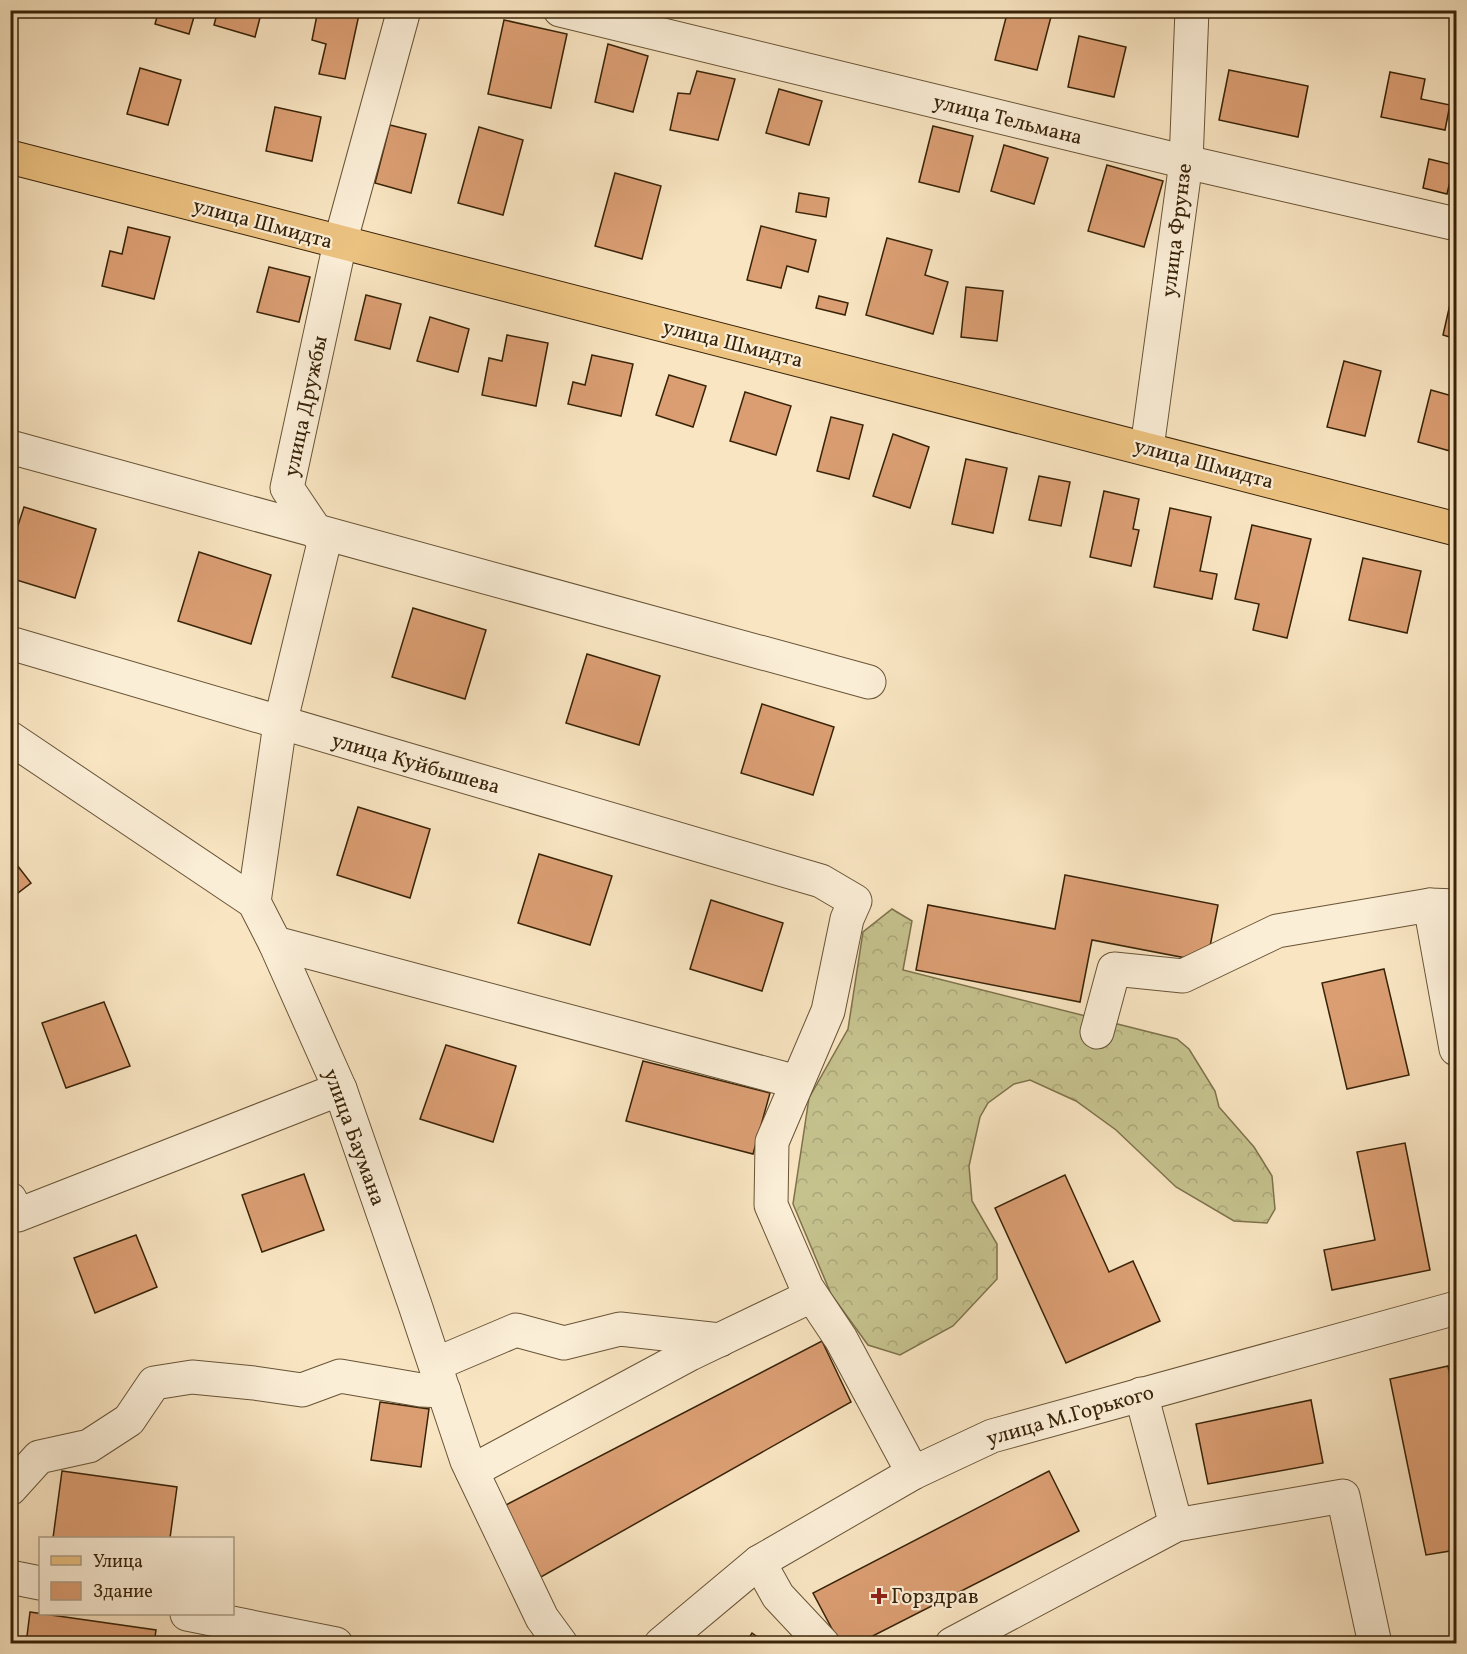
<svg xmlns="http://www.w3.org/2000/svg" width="1467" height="1654" font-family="Vollkorn,serif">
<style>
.forest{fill:url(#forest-crowns);stroke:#7e724b;stroke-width:1.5}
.building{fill:#db9e73;stroke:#382308;stroke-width:1.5}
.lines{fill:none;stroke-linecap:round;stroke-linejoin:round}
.minor-casing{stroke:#685436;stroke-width:35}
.major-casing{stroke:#382308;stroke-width:35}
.minor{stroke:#fbeed7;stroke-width:33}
.major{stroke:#ecc281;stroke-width:33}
.poi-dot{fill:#8f2418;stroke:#fbeed7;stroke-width:2}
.labels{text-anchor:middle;stroke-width:4.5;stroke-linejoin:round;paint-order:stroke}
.street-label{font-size:21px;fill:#382308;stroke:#fbeed7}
.poi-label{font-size:21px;fill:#382308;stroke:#fbeed7;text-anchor:start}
</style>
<defs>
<pattern id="forest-crowns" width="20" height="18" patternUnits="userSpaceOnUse" patternTransform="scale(1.5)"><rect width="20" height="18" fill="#c5c28e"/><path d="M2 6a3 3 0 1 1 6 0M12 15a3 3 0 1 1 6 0" fill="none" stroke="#aaa679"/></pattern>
</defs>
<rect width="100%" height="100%" fill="#f9e5c2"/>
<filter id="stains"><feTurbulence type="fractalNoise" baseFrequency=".00333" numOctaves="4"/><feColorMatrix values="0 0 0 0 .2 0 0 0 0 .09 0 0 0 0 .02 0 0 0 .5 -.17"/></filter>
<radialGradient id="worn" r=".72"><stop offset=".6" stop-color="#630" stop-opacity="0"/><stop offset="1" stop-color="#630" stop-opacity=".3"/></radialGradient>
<path class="forest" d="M 892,909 L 912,921 L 903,970 L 1177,1039 L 1189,1049 L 1215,1091 L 1219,1107 L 1254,1147 L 1272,1176 L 1275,1209 L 1267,1223 L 1234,1221 L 1176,1187 L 1116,1130 L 1076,1101 L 1030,1080 L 1014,1084 L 988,1103 L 980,1117 L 969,1166 L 972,1201 L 997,1244 L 997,1279 L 953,1326 L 900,1355 L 868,1345 L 831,1294 L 793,1204 L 809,1098 L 848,1029 L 863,932 Z"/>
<g class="building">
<path d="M 159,10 L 196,10 L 189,34 L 155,24 Z"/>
<path d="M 218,10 L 262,10 L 255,37 L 214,25 Z"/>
<path d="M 318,10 L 360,10 L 345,79 L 319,74 L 326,44 L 312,40 Z"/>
<path d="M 1008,10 L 1043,10 L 1052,13 L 1037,70 L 995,60 Z"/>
<path d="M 504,20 L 567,34 L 551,108 L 488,94 Z"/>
<path d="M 1079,36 L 1126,47 L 1114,97 L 1068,87 Z"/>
<path d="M 608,44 L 648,56 L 633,112 L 595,102 Z"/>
<path d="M 140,68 L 181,80 L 168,125 L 127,114 Z"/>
<path d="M 1229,70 L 1308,86 L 1298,137 L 1219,120 Z"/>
<path d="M 697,71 L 735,79 L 718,140 L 670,130 L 678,93 L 690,94 Z"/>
<path d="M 1390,72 L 1425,79 L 1421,99 L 1450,105 L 1445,130 L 1381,117 Z"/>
<path d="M 779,89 L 822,101 L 809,145 L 766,133 Z"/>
<path d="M 275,107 L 321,117 L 312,161 L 266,151 Z"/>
<path d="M 390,125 L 426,134 L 411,193 L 375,183 Z"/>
<path d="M 933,126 L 973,136 L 959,192 L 919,182 Z"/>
<path d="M 479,127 L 523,140 L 503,215 L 458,203 Z"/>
<path d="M 1004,145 L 1048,158 L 1034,204 L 991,191 Z"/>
<path d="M 1429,159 L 1454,165 L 1447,194 L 1423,188 Z"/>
<path d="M 1107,165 L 1163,181 L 1144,247 L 1088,231 Z"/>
<path d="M 615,173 L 661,186 L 642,259 L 595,246 Z"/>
<path d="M 799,193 L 829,198 L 826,217 L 796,212 Z"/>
<path d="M 761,226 L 816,240 L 808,272 L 787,266 L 781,288 L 747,280 Z"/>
<path d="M 128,227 L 170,237 L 154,299 L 102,286 L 110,251 L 122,254 Z"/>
<path d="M 887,238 L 932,250 L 925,275 L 948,282 L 933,334 L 866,315 Z"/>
<path d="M 269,267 L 310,277 L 299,322 L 257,312 Z"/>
<path d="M 1456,278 L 1456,339 L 1443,335 Z"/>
<path d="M 966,287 L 1003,291 L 997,341 L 961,337 Z"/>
<path d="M 366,295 L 401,304 L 390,349 L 355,340 Z"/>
<path d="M 819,296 L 848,303 L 845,315 L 816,308 Z"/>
<path d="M 430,317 L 469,329 L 458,372 L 417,361 Z"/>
<path d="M 507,335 L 548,343 L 536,406 L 482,395 L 489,358 L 502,361 Z"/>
<path d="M 592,355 L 633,364 L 621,416 L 568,404 L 573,382 L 585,385 Z"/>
<path d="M 1344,361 L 1381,371 L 1365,436 L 1327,427 Z"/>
<path d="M 669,375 L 706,386 L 693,427 L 656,415 Z"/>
<path d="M 1431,390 L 1456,397 L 1456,427 L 1450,451 L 1418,442 Z"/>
<path d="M 745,392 L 791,406 L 776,455 L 730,441 Z"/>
<path d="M 831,417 L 863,425 L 849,479 L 817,471 Z"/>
<path d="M 893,434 L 929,447 L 910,508 L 873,496 Z"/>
<path d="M 966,459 L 1007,468 L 993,533 L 952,524 Z"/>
<path d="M 1039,476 L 1070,482 L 1061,526 L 1029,520 Z"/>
<path d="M 1104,491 L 1139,499 L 1133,529 L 1139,530 L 1131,566 L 1090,557 Z"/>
<path d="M 24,507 L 96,529 L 75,598 L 10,578 L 10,550 Z"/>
<path d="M 1170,508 L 1211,517 L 1200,571 L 1217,574 L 1212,599 L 1154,587 Z"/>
<path d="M 1252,525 L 1311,539 L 1287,638 L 1253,630 L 1259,604 L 1235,599 Z"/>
<path d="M 199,552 L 271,575 L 251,644 L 178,621 Z"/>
<path d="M 1363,558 L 1421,571 L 1407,633 L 1349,620 Z"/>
<path d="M 413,608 L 486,630 L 465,699 L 392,677 Z"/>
<path d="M 587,654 L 660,676 L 639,745 L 566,723 Z"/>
<path d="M 762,704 L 834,727 L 813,795 L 741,773 Z"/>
<path d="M 358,807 L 430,829 L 410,898 L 337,875 Z"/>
<path d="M 539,854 L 612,876 L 590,945 L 518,923 Z"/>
<path d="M 10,856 L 31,883 L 10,899 Z"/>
<path d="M 1065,875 L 1218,905 L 1207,962 L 1092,940 L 1080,1002 L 916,970 L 928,905 L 1055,929 Z"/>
<path d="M 711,900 L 783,923 L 762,991 L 690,969 Z"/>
<path d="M 1384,969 L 1409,1075 L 1347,1089 L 1322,983 Z"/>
<path d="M 104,1002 L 130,1066 L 66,1088 L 42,1023 Z"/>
<path d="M 446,1045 L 516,1066 L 493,1142 L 420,1119 Z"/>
<path d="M 643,1061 L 770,1093 L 753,1154 L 626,1121 Z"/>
<path d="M 1405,1143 L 1430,1270 L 1332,1290 L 1324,1250 L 1375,1240 L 1357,1152 Z"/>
<path d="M 304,1174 L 324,1230 L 262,1252 L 242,1195 Z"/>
<path d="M 1065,1175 L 1109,1272 L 1133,1261 L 1160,1321 L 1066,1363 L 995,1208 Z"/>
<path d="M 136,1235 L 157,1287 L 95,1313 L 74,1258 Z"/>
<path d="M 822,1341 L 851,1402 L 541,1577 L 504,1506 Z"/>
<path d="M 1448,1366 L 1456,1406 L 1456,1550 L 1426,1555 L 1390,1379 Z"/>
<path d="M 1311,1400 L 1323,1463 L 1208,1484 L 1196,1424 Z"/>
<path d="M 380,1402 L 429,1409 L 421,1467 L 371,1460 Z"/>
<path d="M 62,1471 L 177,1487 L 170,1538 L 53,1538 Z"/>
<path d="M 1049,1471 L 1079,1531 L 857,1644 L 840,1644 L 813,1593 Z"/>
<path d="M 30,1612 L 156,1630 L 154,1644 L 26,1644 Z"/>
<path d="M 752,1633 L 767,1644 L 745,1644 Z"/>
</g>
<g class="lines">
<defs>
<g id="minor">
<path d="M 560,10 L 1186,162 L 1456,224"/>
<path d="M 10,447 L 869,682"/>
<path d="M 1147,448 L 1186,162 L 1192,10"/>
<path d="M 10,643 L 821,881 L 855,901 L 847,919 L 828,1011 L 772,1142 L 771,1205 L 807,1288 L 841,1339 L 913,1473"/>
<path d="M 10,738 L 254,902 L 275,943 L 340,1089 L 415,1305 L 467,1461 L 542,1618 L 561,1644"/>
<path d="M 254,902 L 280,724 L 324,543 L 287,488 L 340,243 L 404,10"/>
<path d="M 1430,905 L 1456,1049"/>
<path d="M 275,943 L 797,1082"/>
<path d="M 1097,1032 L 1114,969 L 1183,976 L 1277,931 L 1430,905 L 1456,906"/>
<path d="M 10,1199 L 18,1215 L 340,1089"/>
<path d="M 436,1364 L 516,1330 L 564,1343 L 620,1329 L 720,1340"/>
<path d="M 1141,1394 L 1176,1525"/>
<path d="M 472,1471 L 690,1354 L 811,1296"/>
<path d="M 10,1489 L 39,1457 L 89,1446 L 129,1420 L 154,1383 L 192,1377 L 254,1383 L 302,1390 L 340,1376 L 421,1390 L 444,1391"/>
<path d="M 759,1562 L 778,1596 L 823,1644"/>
<path d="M 10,1577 L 40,1583"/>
<path d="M 187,1614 L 336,1644"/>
<path d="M 661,1644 L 759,1562 L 913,1473 L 992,1436 L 1456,1308"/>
<path d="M 952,1644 L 1176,1525 L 1343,1496 L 1375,1644"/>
</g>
<path id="major" d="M 10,157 L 1456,529"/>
</defs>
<use href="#minor" class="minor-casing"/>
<use href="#major" class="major-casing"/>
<use href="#minor" class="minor"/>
<use href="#major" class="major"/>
</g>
<path class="poi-dot" d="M876 1587h6v6h6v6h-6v6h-6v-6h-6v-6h6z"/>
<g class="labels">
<g class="street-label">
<text transform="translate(1008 119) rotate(14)" y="7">улица Тельмана</text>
<text transform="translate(263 223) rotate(15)" y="7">улица Шмидта</text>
<text transform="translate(1176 230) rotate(-83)" y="7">улица Фрунзе</text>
<text transform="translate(733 343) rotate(14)" y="7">улица Шмидта</text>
<text transform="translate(305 406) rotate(-78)" y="7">улица Дружбы</text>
<text transform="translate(1204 463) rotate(15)" y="7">улица Шмидта</text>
<text transform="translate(416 763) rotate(16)" y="7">улица Куйбышева</text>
<text transform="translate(355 1137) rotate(70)" y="7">улица Баумана</text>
<text transform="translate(1070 1415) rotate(-16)" y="7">улица М.Горького</text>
</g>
<g class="poi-label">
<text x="891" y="1603">Горздрав</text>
</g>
</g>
<rect width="1467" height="1654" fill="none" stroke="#f9e5c2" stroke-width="36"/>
<rect x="12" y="12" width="1443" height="1630" fill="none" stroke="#382308" stroke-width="3"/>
<rect x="18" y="18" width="1431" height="1618" fill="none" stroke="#382308" stroke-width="1.5"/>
<rect x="39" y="1537" width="195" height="78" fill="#fbeed7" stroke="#ad9d84" stroke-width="1.5"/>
<rect x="51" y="1556" width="30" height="9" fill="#ecc281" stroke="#ad9d84" stroke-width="1.5"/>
<text x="93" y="1567" font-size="18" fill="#382308">Улица</text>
<rect x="51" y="1582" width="30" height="18" fill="#db9e73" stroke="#ad9d84" stroke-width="1.5"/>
<text x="93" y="1597" font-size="18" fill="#382308">Здание</text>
<rect width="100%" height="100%" filter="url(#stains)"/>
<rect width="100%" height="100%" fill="url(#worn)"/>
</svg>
